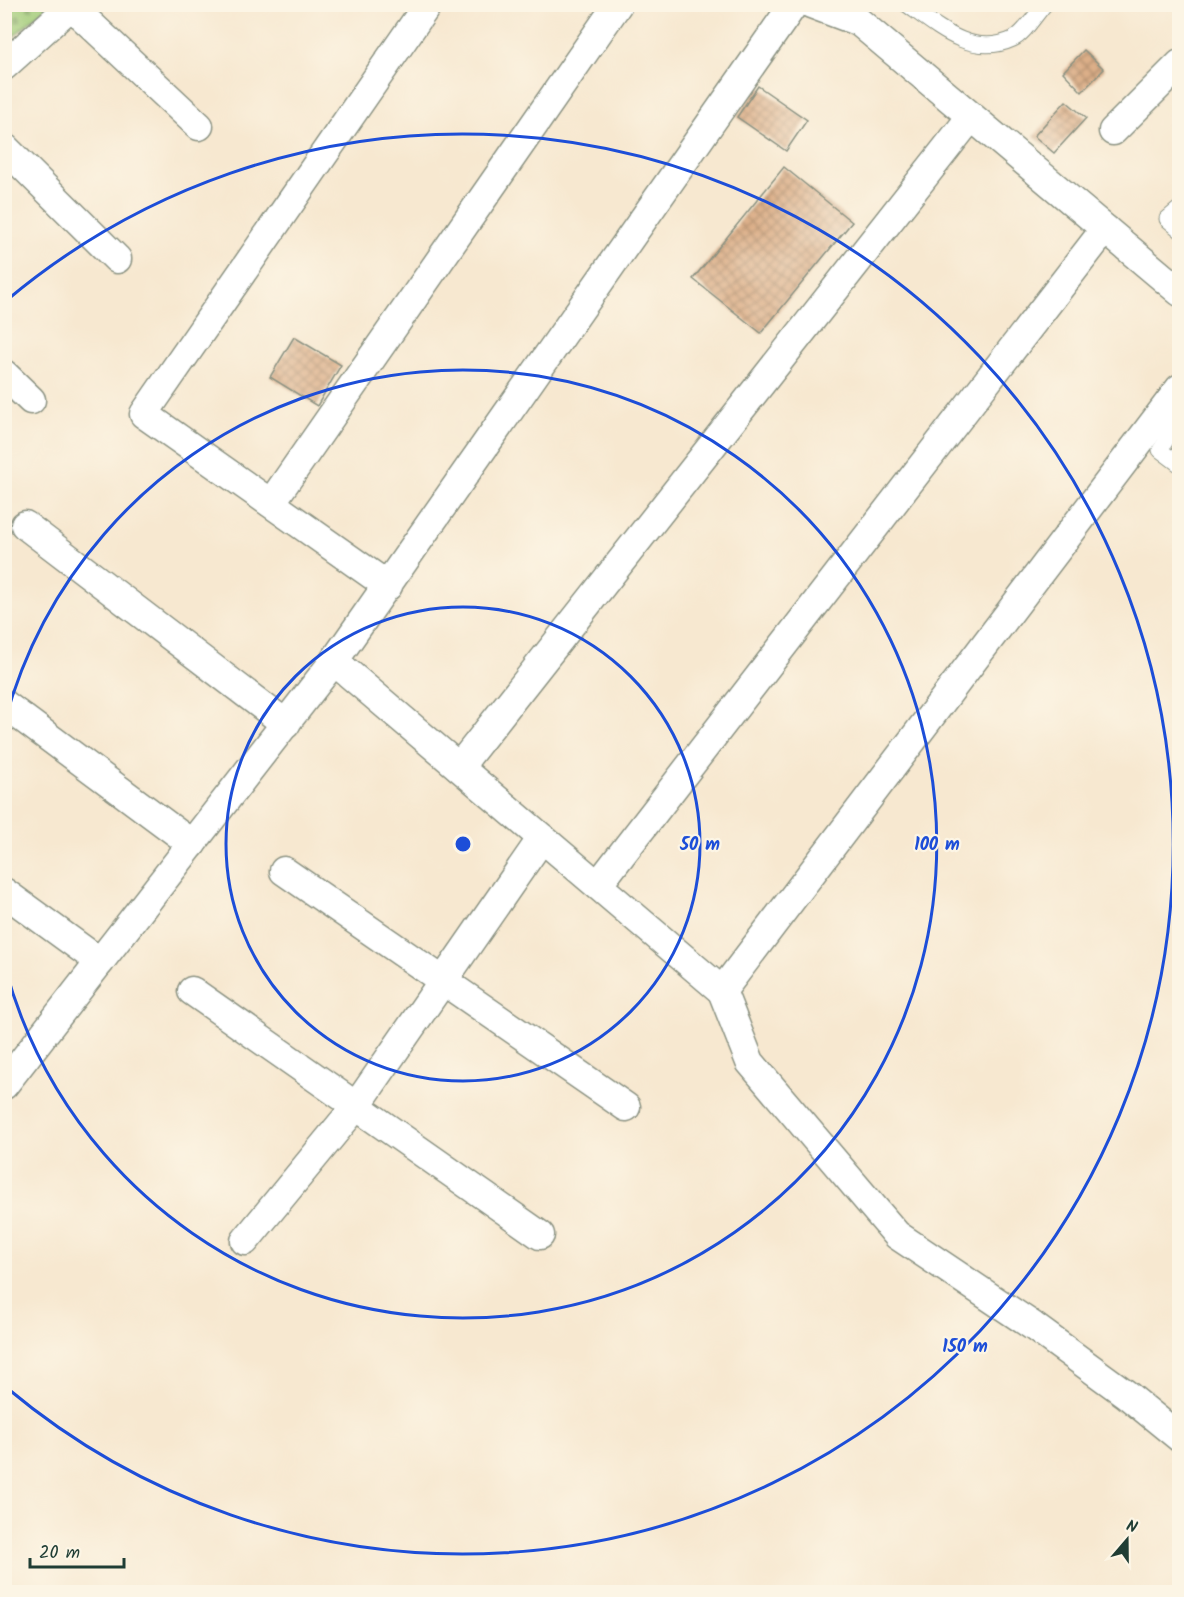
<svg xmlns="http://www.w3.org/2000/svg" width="1184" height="1597" font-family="Kalam,sans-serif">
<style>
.cemetery{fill:url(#cemetery-stones);stroke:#608456;stroke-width:1.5}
.building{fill:url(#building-cross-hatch)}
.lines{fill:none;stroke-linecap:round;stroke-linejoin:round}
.service-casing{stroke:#8b9282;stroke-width:17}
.minor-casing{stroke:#8b9282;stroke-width:31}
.service{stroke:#fff;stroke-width:15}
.minor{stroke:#fff;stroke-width:28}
.ring{fill:none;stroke:#1d4ed8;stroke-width:3}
.centre{fill:#1d4ed8;stroke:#fcf5e5;stroke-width:3}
.ring-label{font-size:18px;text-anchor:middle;font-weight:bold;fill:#1d4ed8;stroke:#fcf5e5;stroke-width:4.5;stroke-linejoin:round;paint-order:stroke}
</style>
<defs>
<pattern id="cemetery-stones" width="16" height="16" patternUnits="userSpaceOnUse" patternTransform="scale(1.5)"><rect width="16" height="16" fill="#a2cc79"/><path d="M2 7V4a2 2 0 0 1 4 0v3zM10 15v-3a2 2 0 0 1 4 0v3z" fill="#83a764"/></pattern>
<pattern id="building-cross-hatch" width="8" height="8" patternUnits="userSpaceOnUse" patternTransform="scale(1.5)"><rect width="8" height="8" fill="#dcaf88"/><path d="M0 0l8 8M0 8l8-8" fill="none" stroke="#b29070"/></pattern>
</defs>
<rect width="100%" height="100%" fill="#fcf5e5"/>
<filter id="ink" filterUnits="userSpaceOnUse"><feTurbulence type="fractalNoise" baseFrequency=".0167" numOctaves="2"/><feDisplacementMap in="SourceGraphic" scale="12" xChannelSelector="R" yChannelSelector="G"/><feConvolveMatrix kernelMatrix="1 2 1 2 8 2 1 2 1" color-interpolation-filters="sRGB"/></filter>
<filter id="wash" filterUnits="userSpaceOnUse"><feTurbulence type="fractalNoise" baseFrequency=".008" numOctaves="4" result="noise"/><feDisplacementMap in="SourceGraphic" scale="24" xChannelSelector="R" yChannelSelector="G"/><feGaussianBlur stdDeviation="1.35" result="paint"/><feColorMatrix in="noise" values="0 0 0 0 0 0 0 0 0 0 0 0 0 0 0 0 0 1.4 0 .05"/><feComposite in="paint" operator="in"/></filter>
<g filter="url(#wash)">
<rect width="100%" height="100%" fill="#f7e8d0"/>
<path class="cemetery" d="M 5,4 L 49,4 L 49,5 L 5,44 Z"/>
<g id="blocks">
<g class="building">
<path d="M 1084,50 L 1104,69 L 1082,92 L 1063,72 Z"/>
<path d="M 758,86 L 807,120 L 786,151 L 737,117 Z"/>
<path d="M 1066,101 L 1086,118 L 1054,153 L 1034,136 Z"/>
<path d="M 784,167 L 852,222 L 761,333 L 693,279 Z"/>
<path d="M 294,337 L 341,365 L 317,406 L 270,377 Z"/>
</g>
</g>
</g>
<g filter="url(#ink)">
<use href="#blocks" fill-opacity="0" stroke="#8b9282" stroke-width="1.5"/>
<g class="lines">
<defs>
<g id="service">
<path d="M 906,4 C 938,27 972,58 1013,39 C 1024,34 1036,14 1045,4"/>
<path d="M 1180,208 L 1167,219 L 1180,230"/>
<path d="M 1180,419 L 1160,450 L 1180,465"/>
</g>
<g id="minor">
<path d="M 794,4 L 334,661 L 722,991 L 1180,388"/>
<path d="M 811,4 L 859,22 L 1180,292"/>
<path d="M 71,6 L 199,126"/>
<path d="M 4,66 L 73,4"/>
<path d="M 1113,131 L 1180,64"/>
<path d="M 4,147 L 117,259"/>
<path d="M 4,374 L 31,400"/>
<path d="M 271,503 L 618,4"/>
<path d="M 25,525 L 286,724"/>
<path d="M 388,586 L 144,414 L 428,4"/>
<path d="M 4,704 L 192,844"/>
<path d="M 459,767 L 971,117"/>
<path d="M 284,871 L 626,1107"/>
<path d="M 598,885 L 1105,229"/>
<path d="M 4,892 L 100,962"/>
<path d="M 192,991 L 540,1235"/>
<path d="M 722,991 L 750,1062 L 897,1235 L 1033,1326 L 1126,1394 L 1180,1438"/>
<path d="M 4,1085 L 334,661"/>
<path d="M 245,1241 L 357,1105 L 542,838"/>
</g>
</defs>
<use href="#service" class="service-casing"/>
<use href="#minor" class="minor-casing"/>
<use href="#service" class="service"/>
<use href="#minor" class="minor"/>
</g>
</g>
<g class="ring">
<circle cx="463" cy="844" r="237"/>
<path d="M5 721A474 474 0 1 1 5 967"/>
<path d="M7 300A710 710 0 1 1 7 1388"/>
</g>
<circle cx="463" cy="844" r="9" class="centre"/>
<g class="ring-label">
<text x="700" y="850">50 m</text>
<text x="937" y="850">100 m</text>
<text x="965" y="1352">150 m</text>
</g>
<rect width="1184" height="1597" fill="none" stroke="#fcf5e5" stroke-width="24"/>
<g transform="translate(1127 1540) rotate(20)" stroke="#fcf5e5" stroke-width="4.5" paint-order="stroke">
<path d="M0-4.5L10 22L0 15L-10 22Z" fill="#1f3d34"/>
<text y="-9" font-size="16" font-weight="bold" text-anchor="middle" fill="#1f3d34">N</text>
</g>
<path d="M30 1558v9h94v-9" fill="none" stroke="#1f3d34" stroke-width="3"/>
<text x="39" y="1558" font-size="18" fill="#1f3d34" stroke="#fcf5e5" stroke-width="4.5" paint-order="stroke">20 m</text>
</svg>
